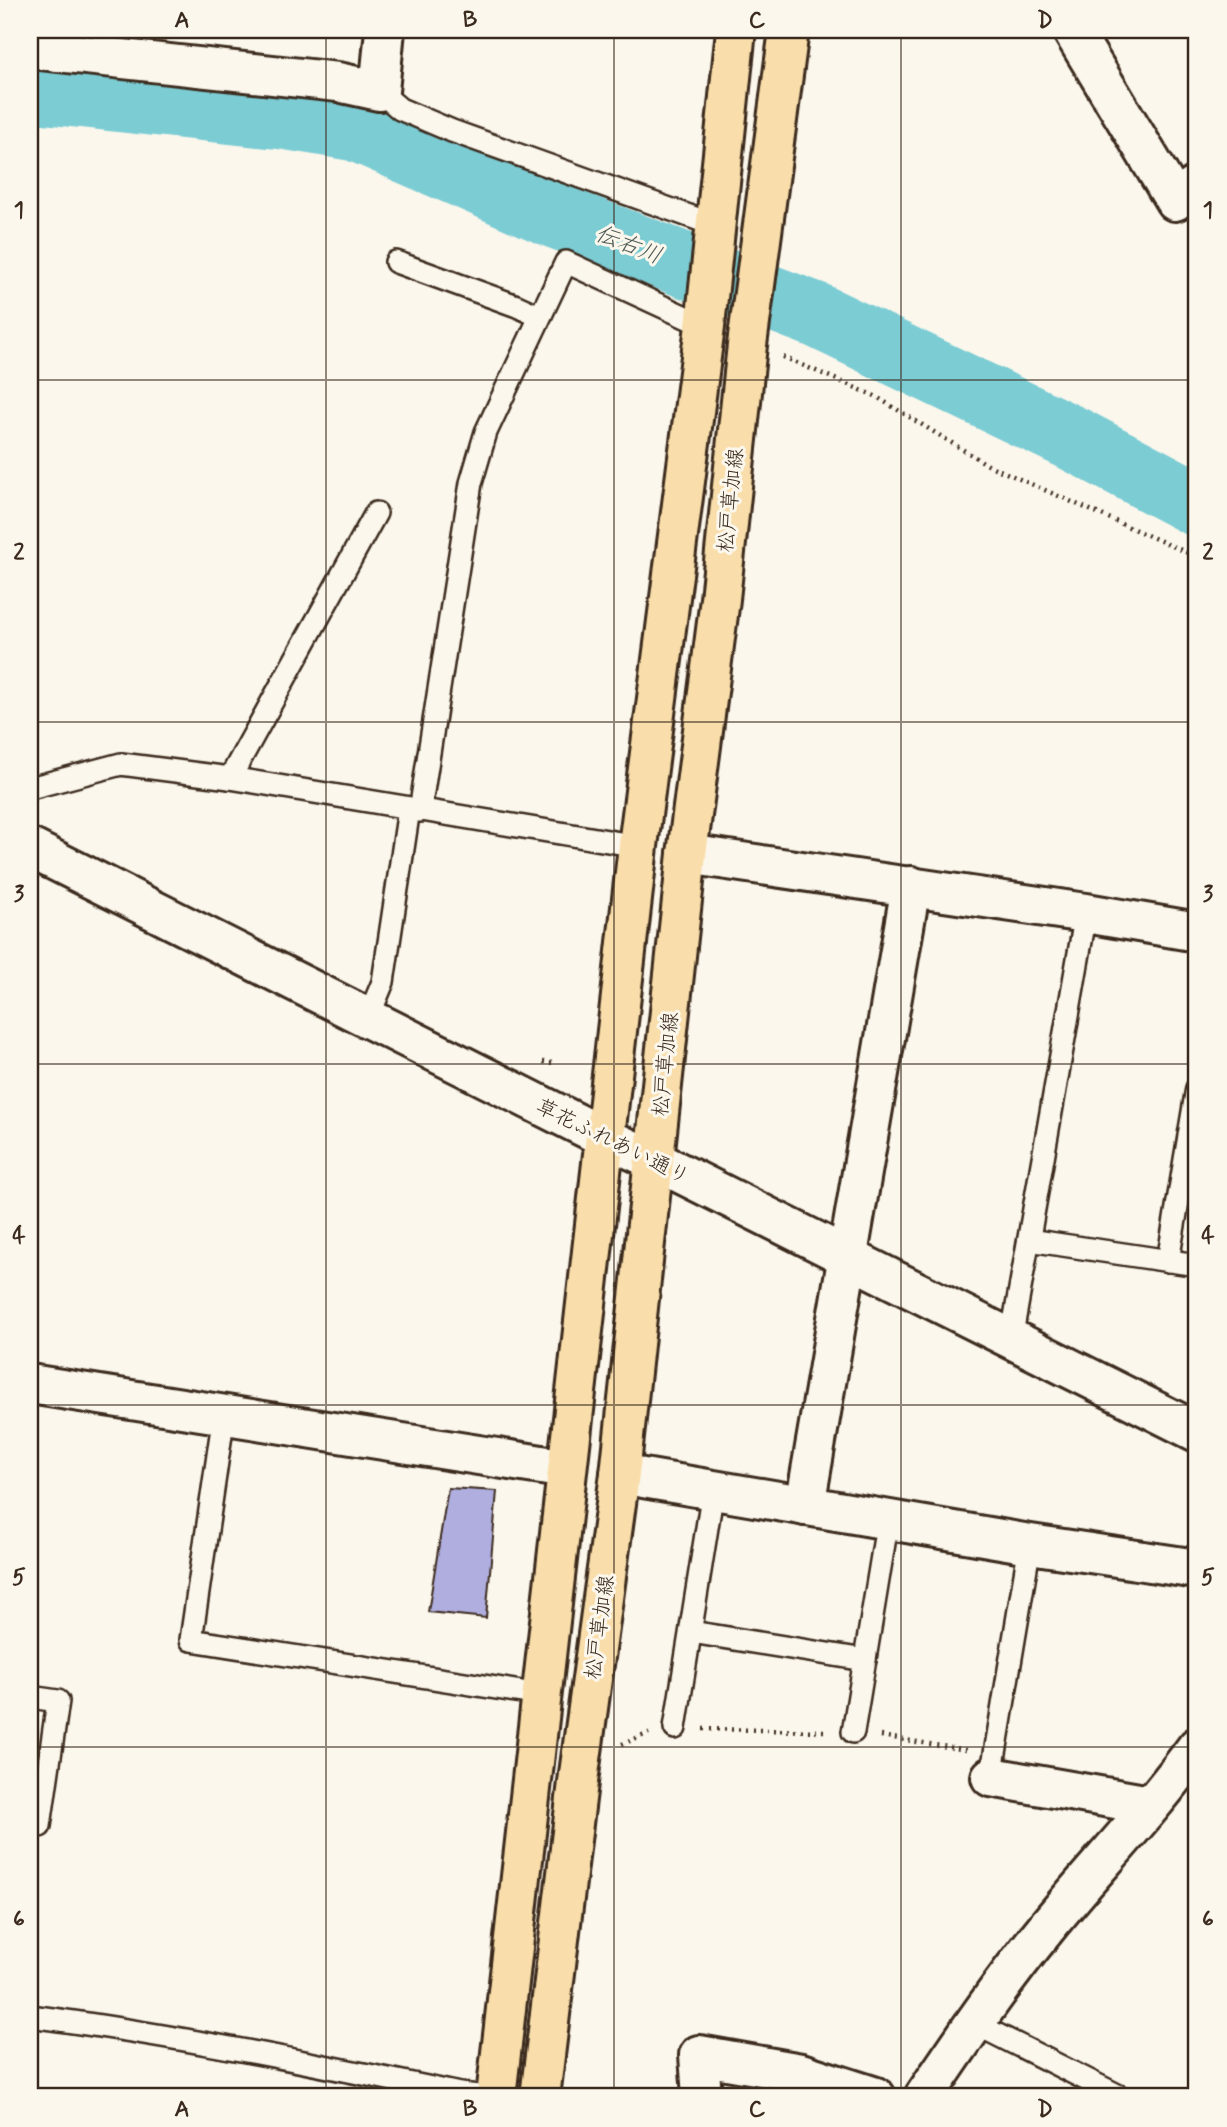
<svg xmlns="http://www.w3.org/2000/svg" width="1227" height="2127" font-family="Mynerve,'Klee One',sans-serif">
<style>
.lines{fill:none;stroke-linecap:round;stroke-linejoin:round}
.river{stroke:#7bccd4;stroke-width:65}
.building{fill:#afaedf;stroke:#3b2a1e;stroke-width:2}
.service-casing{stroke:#3b2a1e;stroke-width:26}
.minor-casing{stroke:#3b2a1e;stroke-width:44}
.tertiary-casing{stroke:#3b2a1e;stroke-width:44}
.primary-casing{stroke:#3b2a1e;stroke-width:44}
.path{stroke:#3b2a1e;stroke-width:4.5;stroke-dasharray:2 5;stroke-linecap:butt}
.service{stroke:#fbf7ec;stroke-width:21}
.minor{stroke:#fbf7ec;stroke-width:38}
.tertiary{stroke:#fbf7ec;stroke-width:38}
.primary{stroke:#f9deab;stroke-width:38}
.grid{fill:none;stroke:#3b2a1e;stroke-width:2;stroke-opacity:0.55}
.labels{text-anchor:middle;stroke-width:6;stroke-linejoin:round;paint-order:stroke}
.street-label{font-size:21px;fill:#3b2a1e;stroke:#fbf7ec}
.water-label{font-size:23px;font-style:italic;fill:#4e5b55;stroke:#fbf7ec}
.neatline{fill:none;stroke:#3b2a1e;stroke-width:2.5}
.grid-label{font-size:23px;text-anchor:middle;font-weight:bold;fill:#3b2a1e}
</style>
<rect width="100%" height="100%" fill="#fbf7ec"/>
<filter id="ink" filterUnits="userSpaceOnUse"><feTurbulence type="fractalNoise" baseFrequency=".0143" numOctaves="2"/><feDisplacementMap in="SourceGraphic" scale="14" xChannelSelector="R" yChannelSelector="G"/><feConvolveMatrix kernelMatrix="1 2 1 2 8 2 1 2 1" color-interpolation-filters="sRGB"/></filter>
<g filter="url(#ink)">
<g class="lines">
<path class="river" d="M 30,90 L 283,117 L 356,129 L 553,215 L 816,315 L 1072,438 L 1197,504"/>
</g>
<path class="building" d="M 448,1488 L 497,1491 L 486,1618 L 428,1612 Z"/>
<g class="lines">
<defs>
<g id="service">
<path d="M 379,91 L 400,109 L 452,131 L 717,226"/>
<path d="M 396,262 L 517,306 L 539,316"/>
<path d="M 230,778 L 376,513"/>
<path d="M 30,788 L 121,764 L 230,778 L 638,846"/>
<path d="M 420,811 L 471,483 L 486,432 L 566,262 L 705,326"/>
<path d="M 368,1018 L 383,982 L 409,809"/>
<path d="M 1029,1240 L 1197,1265"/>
<path d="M 1168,1261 L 1197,1088"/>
<path d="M 1011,1340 L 1086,913"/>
<path d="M 224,1414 L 191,1640 L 541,1695"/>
<path d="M 691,1632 L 865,1660"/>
<path d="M 30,1697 L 58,1701 L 40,1826 L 30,1825"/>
<path d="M 675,1728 L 713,1490"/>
<path d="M 853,1732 L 888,1519"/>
<path d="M 991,1777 L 1030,1544"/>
<path d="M 30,2016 C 175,2035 317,2064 460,2094 L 489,2097"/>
<path d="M 974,2023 L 1121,2097"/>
</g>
<g id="minor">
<path d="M 1072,30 L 1175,201 L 1197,185"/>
<path d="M 30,49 L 338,82 L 379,91 L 385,30"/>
<path d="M 687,854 L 1086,913 L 1197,932"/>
<path d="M 30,1384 L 567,1469"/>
<path d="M 620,1474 L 1030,1544 L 1197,1569"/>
<path d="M 805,1506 L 911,886"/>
<path d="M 991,1777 L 1150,1805"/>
<path d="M 702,2097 L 699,2055 L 801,2073 L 876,2097"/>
<path d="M 924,2097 C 963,2039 1002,1982 1046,1928 C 1096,1867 1151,1810 1197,1747"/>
</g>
<path id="tertiary" d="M 30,848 L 606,1138 L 654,1160 L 1197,1432"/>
<g id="primary">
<path d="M 496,2097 L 638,846 L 705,326 L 736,30"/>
<path d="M 540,2097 L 579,1774 L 620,1474 L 687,854 L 720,599 L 747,345 L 789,30"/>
</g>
</defs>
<use href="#service" class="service-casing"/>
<use href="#minor" class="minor-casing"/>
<use href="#tertiary" class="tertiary-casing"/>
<use href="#primary" class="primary-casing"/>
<g class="path">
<path d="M 783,357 L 875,396 L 988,465 L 1197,557"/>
<path d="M 543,1062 L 554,1063"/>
<path d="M 703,1729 L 824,1731"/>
<path d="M 881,1736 L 966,1750"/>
<path d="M 622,1744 L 649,1733"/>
</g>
<use href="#service" class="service"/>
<use href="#minor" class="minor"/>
<use href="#tertiary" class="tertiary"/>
<use href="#primary" class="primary"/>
</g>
</g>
<path class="grid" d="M 326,30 L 326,2097M 614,30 L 614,2097M 901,30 L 901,2097M 30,380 L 1197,380M 30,722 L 1197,722M 30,1064 L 1197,1064M 30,1405 L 1197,1405M 30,1747 L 1197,1747"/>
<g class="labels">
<g class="street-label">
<text transform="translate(730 500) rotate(-84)" y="7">松戸草加線</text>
<text transform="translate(665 1064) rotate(-84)" y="7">松戸草加線</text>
<text transform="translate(613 1141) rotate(26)" y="7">草花ふれあい通り</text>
<text transform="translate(599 1627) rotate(-82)" y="7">松戸草加線</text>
</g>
<g class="water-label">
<text transform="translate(629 244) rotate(21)" y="8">伝右川</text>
</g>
</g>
<rect width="1227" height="2127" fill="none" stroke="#fbf7ec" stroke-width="77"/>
<rect x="38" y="38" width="1150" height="2050" class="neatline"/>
<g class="grid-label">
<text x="182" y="27">A</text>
<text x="470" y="27">B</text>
<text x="757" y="27">C</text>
<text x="1045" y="27">D</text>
<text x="19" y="217">1</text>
<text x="1208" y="217">1</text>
<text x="19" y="559">2</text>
<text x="1208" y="559">2</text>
<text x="19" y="901">3</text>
<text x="1208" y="901">3</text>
<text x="19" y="1242">4</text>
<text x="1208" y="1242">4</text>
<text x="19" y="1584">5</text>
<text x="1208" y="1584">5</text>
<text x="19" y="1926">6</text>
<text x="1208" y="1926">6</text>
<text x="182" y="2116">A</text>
<text x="470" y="2116">B</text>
<text x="757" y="2116">C</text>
<text x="1045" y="2116">D</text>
</g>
</svg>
